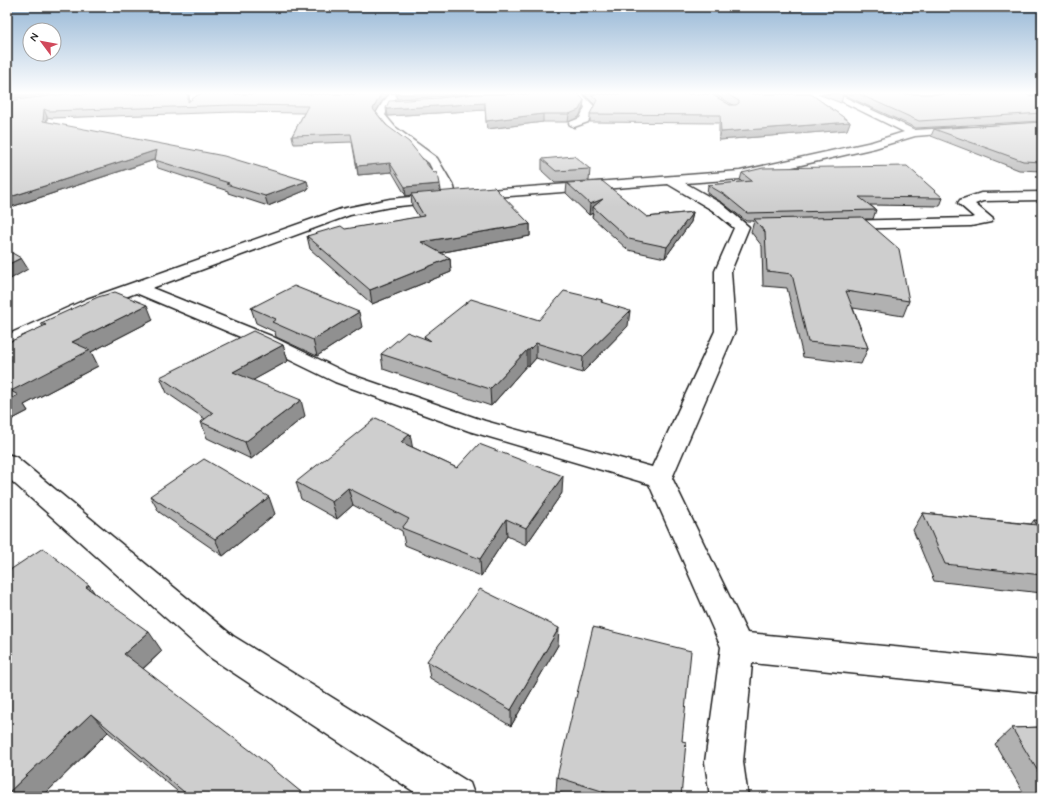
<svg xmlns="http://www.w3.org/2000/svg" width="1049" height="804" font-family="Mynerve,sans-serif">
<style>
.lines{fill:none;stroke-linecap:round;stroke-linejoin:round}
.minor-casing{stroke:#1c1c1c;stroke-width:3}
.minor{fill:#fff;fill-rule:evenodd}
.wall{fill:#b1b1b1;stroke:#1c1c1c}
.shaded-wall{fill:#909090;stroke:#1c1c1c}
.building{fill:#cecece;stroke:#1c1c1c}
</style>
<rect width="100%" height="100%" fill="#fff"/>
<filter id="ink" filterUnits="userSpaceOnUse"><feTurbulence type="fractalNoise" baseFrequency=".025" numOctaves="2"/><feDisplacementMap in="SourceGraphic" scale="8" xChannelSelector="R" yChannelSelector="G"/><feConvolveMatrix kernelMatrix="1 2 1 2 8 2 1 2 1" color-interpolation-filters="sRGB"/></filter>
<g filter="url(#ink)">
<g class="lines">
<defs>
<g id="minor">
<path d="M 390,94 L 399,94 L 390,105 L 385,115 L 395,127 L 437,158 L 454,187 L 456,197 L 454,200 L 390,207 L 350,215 L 152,288 L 271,336 L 349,374 L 485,421 L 652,467 L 715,331 L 715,271 L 734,228 L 712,210 L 668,184 L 469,199 L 464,198 L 462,195 L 464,192 L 740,171 L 872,142 L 904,132 L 827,94 L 838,94 L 915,130 L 967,127 L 968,129 L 963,132 L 915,136 L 875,148 L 740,179 L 685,183 L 722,204 L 749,227 L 731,271 L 735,331 L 672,478 L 747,633 L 1042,661 L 1042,693 L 752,663 L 743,762 L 748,797 L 710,797 L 705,762 L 721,647 L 649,484 L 469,431 L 335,382 L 257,344 L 136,293 L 99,307 L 14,346 L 7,348 L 7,335 L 87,299 L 341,209 L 390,199 L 442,194 L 441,187 L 429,163 L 388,131 L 375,115 L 383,102 Z"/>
<path d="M 573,94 L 582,94 L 595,107 L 588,122 L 574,127 L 569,124 L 570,122 L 580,118 L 585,107 Z"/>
<path d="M 1042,192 L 1042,200 L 983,201 L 975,204 L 993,219 L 991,222 L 971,226 L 841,229 L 836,228 L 834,225 L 836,222 L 841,221 L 971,218 L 974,217 L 958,203 L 960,200 L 981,193 Z"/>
<path d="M 7,454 L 16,457 L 233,636 L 470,783 L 475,797 L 422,797 L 211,658 L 7,477 Z"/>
</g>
</defs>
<use href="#minor" class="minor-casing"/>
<use href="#minor" class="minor"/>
</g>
<g class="wall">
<path d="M 199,94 L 389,94 L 382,101 L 376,112 L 440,192 L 530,224 L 530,236 L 439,253 L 450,258 L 451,272 L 372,304 L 310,249 L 307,236 L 419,217 L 412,206 L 411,195 L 406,196 L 392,172 L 358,175 L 352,142 L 294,144 L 292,136 L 304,113 L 235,112 L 52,118 L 47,117 L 47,122 L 307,181 L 309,189 L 268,206 L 228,193 L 228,191 L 158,168 L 155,160 L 11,207 L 7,206 L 7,101 L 190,101 Z"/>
<path d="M 396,94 L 578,94 L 584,100 L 583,107 L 579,117 L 568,122 L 543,122 L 487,129 L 485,110 L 388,116 L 387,115 L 386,108 L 440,98 L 474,94 L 397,99 Z"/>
<path d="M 584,94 L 711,94 L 730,105 L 733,105 L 714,94 L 811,94 L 850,122 L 847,130 L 719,140 L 719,123 L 590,122 L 590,114 L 595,105 Z"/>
<path d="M 818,94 L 840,94 L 843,96 L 841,103 Z"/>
<path d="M 842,94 L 1024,94 L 1042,98 L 1042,121 L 916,128 Z"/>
<path d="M 1029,94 L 1042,94 L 1042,97 Z"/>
<path d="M 1042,122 L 1042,171 L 1019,170 L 931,136 L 934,129 Z"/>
<path d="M 542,159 L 590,169 L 589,181 L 555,183 L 542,171 Z"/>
<path d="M 742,173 L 943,198 L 940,206 L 870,205 L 876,210 L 873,219 L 865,219 L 909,301 L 903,316 L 853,308 L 868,348 L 861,364 L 803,357 L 787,288 L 763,286 L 762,246 L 751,232 L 754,221 L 746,221 L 723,203 L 707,193 L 708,185 L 742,182 L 740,180 Z"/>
<path d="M 567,183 L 647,217 L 693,212 L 691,222 L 665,258 L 628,250 L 592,217 L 593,213 L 589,215 L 566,193 Z"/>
<path d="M 602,300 L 602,303 L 628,326 L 582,373 L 536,358 L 529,366 L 527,365 L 491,406 L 383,369 L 381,354 L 425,339 L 424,336 L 539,320 Z"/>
<path d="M 251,308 L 362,327 L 317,356 L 276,337 L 275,332 L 256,323 Z"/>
<path d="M 153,320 L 91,352 L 98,366 L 24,405 L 28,411 L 7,422 L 7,343 L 43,327 L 41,323 Z"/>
<path d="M 283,345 L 288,361 L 253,380 L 305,416 L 251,459 L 207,438 L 201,422 L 205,419 L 167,393 L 160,377 Z"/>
<path d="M 412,447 L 457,468 L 562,493 L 526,545 L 507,536 L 481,576 L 405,545 L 402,531 L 353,505 L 337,519 L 301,499 L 296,482 Z"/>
<path d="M 150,496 L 275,514 L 223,556 L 159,512 Z"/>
<path d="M 923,513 L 1031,524 L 1034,520 L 1042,521 L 1042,593 L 934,581 L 913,530 Z"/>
<path d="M 95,593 L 162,651 L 143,669 L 307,797 L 184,797 L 108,732 L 42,797 Z"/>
<path d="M 558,645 L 511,726 L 430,678 L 427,661 Z"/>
<path d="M 1042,727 L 1042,797 L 1026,797 L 995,744 L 1012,728 Z"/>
<path d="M 682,741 L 681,797 L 572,797 L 556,792 L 557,777 Z"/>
</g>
<g class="shaded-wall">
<path d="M 7,94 L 51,94 L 7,99 Z"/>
<path d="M 188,94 L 189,94 L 190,106 L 188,102 Z"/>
<path d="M 381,94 L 389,94 L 382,101 L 374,116 L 373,109 Z"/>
<path d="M 396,94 L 475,94 L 397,99 Z"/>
<path d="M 584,100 L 583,107 L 579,117 L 568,122 L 569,114 Z"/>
<path d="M 485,103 L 485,110 L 388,116 L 387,109 Z"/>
<path d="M 44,109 L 47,117 L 46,129 L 43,121 Z"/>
<path d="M 543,114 L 543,122 L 487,129 L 486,121 Z"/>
<path d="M 850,122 L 847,130 L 719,140 L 721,132 Z"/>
<path d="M 157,150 L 160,158 L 11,207 L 7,199 L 7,198 Z"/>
<path d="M 390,163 L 392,172 L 358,175 L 357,166 Z"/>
<path d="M 307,181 L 309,189 L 268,206 L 265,196 Z"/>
<path d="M 440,184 L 440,193 L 411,194 L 411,195 L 406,196 L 405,187 Z"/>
<path d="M 603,199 L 593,207 L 593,213 L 589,215 L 590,204 Z"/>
<path d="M 693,212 L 691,222 L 665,258 L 667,247 Z"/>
<path d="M 530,224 L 530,236 L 422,256 L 421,242 Z"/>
<path d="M 21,258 L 28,269 L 7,281 L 7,265 Z"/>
<path d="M 450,258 L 451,272 L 372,304 L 370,290 Z"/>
<path d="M 147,305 L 153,320 L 91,352 L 98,366 L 24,405 L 28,411 L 7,422 L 7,401 L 11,391 L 72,342 Z"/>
<path d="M 630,311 L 628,326 L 582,373 L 583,357 Z"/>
<path d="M 359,312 L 362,327 L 317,356 L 313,340 Z"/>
<path d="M 536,343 L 536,358 L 529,366 L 529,350 Z"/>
<path d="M 283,345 L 288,361 L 239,388 L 233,372 Z"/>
<path d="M 527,350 L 527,365 L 491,406 L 490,389 Z"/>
<path d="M 301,400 L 305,416 L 251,459 L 245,442 Z"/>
<path d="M 410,434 L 413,450 L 401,442 Z"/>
<path d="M 563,476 L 562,493 L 526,545 L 526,528 Z"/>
<path d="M 348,488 L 353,505 L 337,519 L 332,502 Z"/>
<path d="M 269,497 L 275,514 L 223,556 L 215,539 Z"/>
<path d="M 506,519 L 507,536 L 481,576 L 480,559 Z"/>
<path d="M 89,585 L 103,605 L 86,587 Z"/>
<path d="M 559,628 L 558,645 L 511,726 L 511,710 Z"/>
<path d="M 149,632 L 162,651 L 138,673 L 124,654 Z"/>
<path d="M 91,714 L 108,732 L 42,797 L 7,797 L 7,794 Z"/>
</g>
<g class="building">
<path d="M 65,94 L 188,94 L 188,102 L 199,94 L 381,94 L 373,109 L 386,125 L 409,142 L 434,173 L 436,172 L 439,179 L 440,184 L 405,187 L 390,163 L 357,166 L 351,134 L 292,136 L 308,106 L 233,105 L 49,111 L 44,109 L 43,121 L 224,156 L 307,181 L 265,196 L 226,184 L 229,183 L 155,160 L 157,150 L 7,198 L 7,101 Z"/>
<path d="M 475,94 L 578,94 L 584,100 L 579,110 L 569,114 L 543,114 L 486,121 L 485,103 L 387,109 L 386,108 L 389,101 L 440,98 Z"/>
<path d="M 591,94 L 711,94 L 730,105 L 736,105 L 739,103 L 739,101 L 727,94 L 811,94 L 850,122 L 721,132 L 720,115 L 590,114 L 597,100 Z"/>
<path d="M 859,94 L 1024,94 L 1042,98 L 1042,113 L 919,121 Z"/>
<path d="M 1042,122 L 1042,162 L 1023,161 L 934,129 Z"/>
<path d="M 574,156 L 590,169 L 556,171 L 542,159 Z"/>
<path d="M 907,166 L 943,198 L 859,197 L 876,210 L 747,213 L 725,195 L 708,185 L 752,181 L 742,173 L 763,168 Z"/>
<path d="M 602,181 L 647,217 L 693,212 L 667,247 L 629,239 L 593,207 L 603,199 L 590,204 L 567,183 Z"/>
<path d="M 494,187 L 530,224 L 421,242 L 450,258 L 370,290 L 307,236 L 341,226 L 345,229 L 424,216 L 411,194 Z"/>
<path d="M 862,217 L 899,249 L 909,301 L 846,291 L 868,348 L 808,342 L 792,274 L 767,271 L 765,232 L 754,219 Z"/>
<path d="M 7,250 L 21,258 L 7,265 Z"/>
<path d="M 294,286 L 359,312 L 313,340 L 272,322 L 276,319 L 251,308 Z"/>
<path d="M 564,291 L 602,300 L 601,302 L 630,311 L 583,357 L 536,343 L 529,350 L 527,350 L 490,389 L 381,354 L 407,332 L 431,341 L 424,336 L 471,299 L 539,320 Z"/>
<path d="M 115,292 L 147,305 L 72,342 L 90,350 L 11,391 L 18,395 L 7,401 L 7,362 L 11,360 L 7,358 L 7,343 L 46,325 L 41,323 L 98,297 Z"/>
<path d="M 253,331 L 283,345 L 233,372 L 301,400 L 245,442 L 201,422 L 213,413 L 160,377 Z"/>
<path d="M 376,418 L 410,434 L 401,442 L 457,468 L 479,444 L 563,476 L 526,528 L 506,519 L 480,559 L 402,528 L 409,519 L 348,488 L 332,502 L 296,482 Z"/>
<path d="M 204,459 L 269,497 L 215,539 L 150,496 Z"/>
<path d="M 923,513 L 1037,525 L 1034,520 L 1042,521 L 1042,575 L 945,564 Z"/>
<path d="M 43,548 L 89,585 L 86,587 L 149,632 L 124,654 L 255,754 L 307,797 L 190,797 L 91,714 L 7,794 L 7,572 Z"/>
<path d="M 480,589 L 559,628 L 511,710 L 427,661 Z"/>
<path d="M 593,627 L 691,651 L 682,741 L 686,742 L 681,797 L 621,797 L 557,777 Z"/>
<path d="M 1042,727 L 1042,778 L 1012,728 Z"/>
<path d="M 847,795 L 870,797 L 847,797 Z"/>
</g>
</g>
<linearGradient id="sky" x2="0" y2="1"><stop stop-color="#95b6d5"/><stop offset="0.45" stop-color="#fff"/><stop offset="1" stop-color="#fff" stop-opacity="0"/></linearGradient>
<rect width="1049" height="207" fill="url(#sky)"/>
<rect width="1049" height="804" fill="none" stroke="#fff" stroke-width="24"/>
<rect x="12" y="12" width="1025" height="780" fill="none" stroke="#1c1c1c" stroke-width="1.5" filter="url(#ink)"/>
<g transform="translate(42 42) rotate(302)"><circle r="19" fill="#ffffff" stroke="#a4a4a4"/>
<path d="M0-3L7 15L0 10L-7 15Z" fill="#d1495b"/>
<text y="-6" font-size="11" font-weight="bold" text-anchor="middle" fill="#1c1c1c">N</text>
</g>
</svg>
